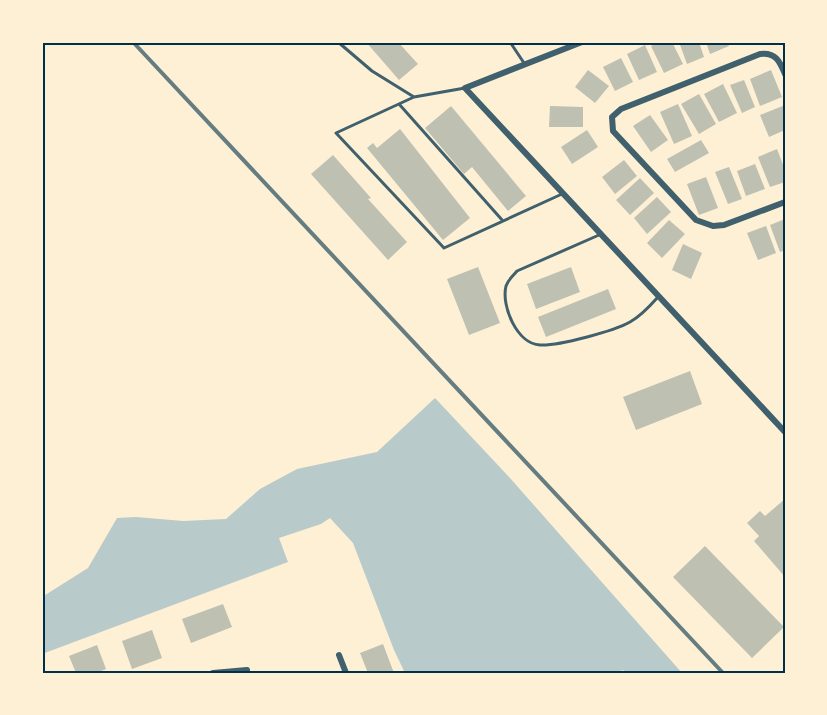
<svg xmlns="http://www.w3.org/2000/svg" width="827" height="715" font-family="'Libre Baskerville',serif">
	<style>
		.green { fill: #b9caca }
		.building { fill: #bec0b2 }
		.lines { fill: none; stroke-linecap: round; stroke-linejoin: round }
		.service { stroke: #3f606c; stroke-width: 3 }
		.minor { stroke: #3f606c; stroke-width: 6 }
		.rail { stroke: #657d81; stroke-width: 4 }
		.neatline { fill: none; stroke: #003049; stroke-width: 2 }
	</style>
	<rect width="100%" height="100%" fill="#fdf0d5"/>
	<path class="green" d="M435 398 510 478 682 673H627L623 670 616 673H405L394 650 353 543 330 518 321 524 279 538 288 562 42 654V597L88 568 117 518 136 517 183 521 226 519 260 489 297 469 377 452Z"/>
	<path class="building" d="M366 42H398L418 64 399 80Z
		M660 42H672L683 64 664 73 651 46Z
		M679 42H699L704 57 687 64Z
		M706 42H727L729 46 710 54Z
		M645 45 657 72 639 80 627 54Z
		M621 58 633 82 615 91 603 67Z
		M588 70 609 86 595 103 575 87Z
		M771 70 782 97 760 106 750 79Z
		M744 80 755 107 742 113 730 85Z
		M723 84 737 113 719 122 704 94Z
		M699 94 716 124 699 134 681 104Z
		M678 104 692 136 674 144 660 112Z
		M785 105V130L769 137 760 115Z
		M451 106 526 196 508 211 472 167 464 174 425 128Z
		M550 106 583 107V127H549Z
		M650 115 668 140 651 152 633 126Z
		M400 129 470 218 443 240 367 148 373 143 377 148Z
		M587 130 598 147 572 164 561 147Z
		M701 140 709 153 675 172 667 159Z
		M777 149 785 170V182L770 187 758 157Z
		M333 155 371 198 368 199 407 242 388 260 311 174Z
		M624 160 637 176 615 194 602 177Z
		M755 164 765 189 746 196 737 171Z
		M729 167 742 199 728 204 715 172Z
		M706 177 718 208 699 215 687 184Z
		M640 178 654 193 630 215 616 200Z
		M657 197 671 212 647 234 634 218Z
		M785 219V250L780 252 770 225Z
		M669 220 685 234 662 258 647 243Z
		M766 226 776 253 758 260 747 233Z
		M683 244 702 253 691 279 672 270Z
		M478 267 500 323 469 335 447 279Z
		M571 267 580 292 536 309 527 284Z
		M608 289 616 309 546 337 538 317Z
		M690 371 702 404 636 430 623 397Z
		M785 499V577L754 541 759 536 747 523 760 511 765 516Z
		M705 546 784 627 752 658 673 577Z
		M223 604 232 627 191 643 182 619Z
		M152 630 162 658 132 669 122 641Z
		M383 644 394 673H368L360 653Z
		M97 645 106 669 101 671 102 673H76L69 656Z"/>
	<g class="lines">
		<path class="service" d="M338 42 372 71 414 97 465 88
			M510 42 524 63
			M414 97 336 133 444 248 562 194
			M399 104 503 221
			M599 235 517 271C513 276 508 280 506 286 501 306 517 344 540 345 559 346 614 331 630 322 641 316 650 306 658 297"/>
		<path class="minor" d="M582 42 465 88 785 432
			M785 74C780 62 776 52 760 54L621 109 612 117 613 131 696 220 713 226 724 225 785 202
			M339 655 346 673
			M213 673 247 670"/>
		<path class="rail" d="M133 42 723 673"/>
	</g>
	<rect width="827" height="715" fill="none" stroke="#fdf0d5" stroke-width="87"/>
	<rect x="44" y="44" width="740" height="628" class="neatline"/>
</svg>
